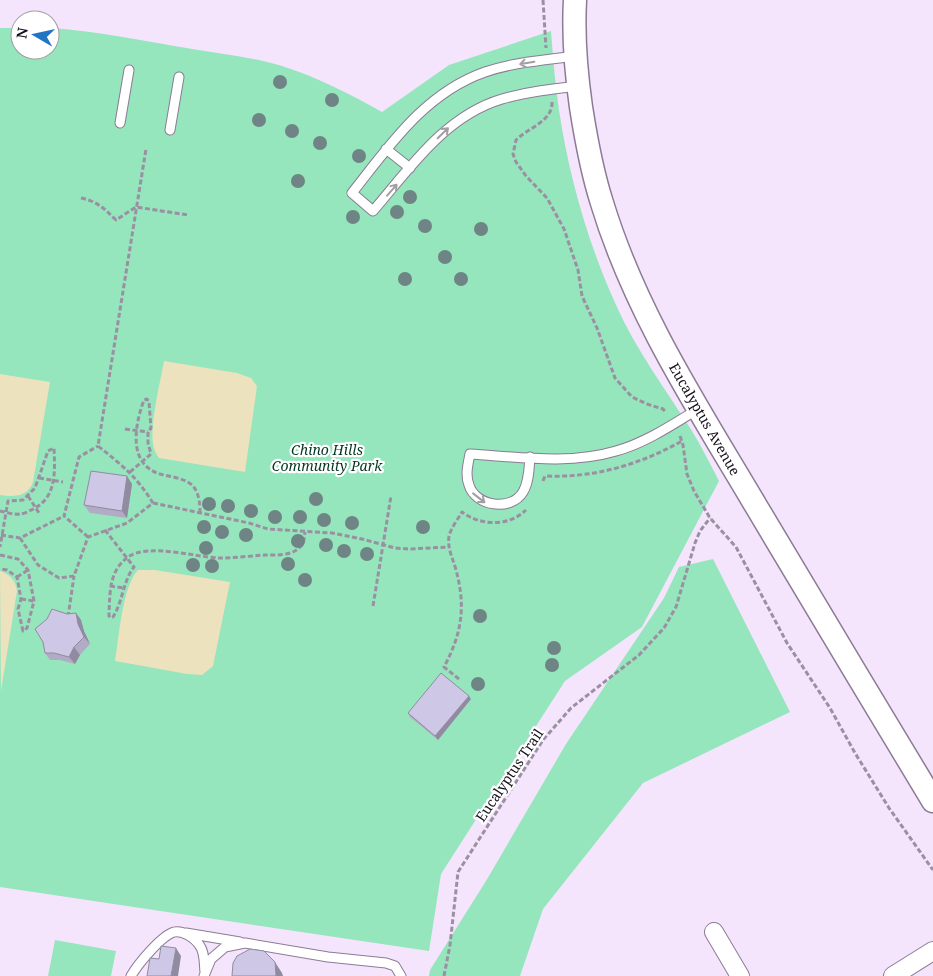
<svg xmlns="http://www.w3.org/2000/svg" width="933" height="976" font-family="'Noto Serif',serif">
	<style>
		.green { fill: #95e5bd }
		.sand { fill: #ece2bd }
		.lines { fill: none; stroke-linecap: round; stroke-linejoin: round }
		.service-casing { stroke: #8c7b95; stroke-width: 11 }
		.minor-casing { stroke: #8c7b95; stroke-width: 20 }
		.tertiary-casing { stroke: #8c7b95; stroke-width: 25 }
		.path { stroke: #9b90a2; stroke-width: 3; stroke-dasharray: 5 2.5; stroke-linecap: butt }
		.service { stroke: #fff; stroke-width: 9 }
		.minor { stroke: #fff; stroke-width: 18 }
		.tertiary { stroke: #fff; stroke-width: 22 }
		.tree { fill: #6f8484 }
		.wall { fill: #b2abc6 }
		.shaded-wall { fill: #918ba1 }
		.building { fill: #cfc7e6; stroke: #918ba1 }
		.oneway { stroke: #a29fa3 }
		.labels { text-anchor: middle; dominant-baseline: central; stroke-width: 4.5; stroke-linejoin: round; paint-order: stroke }
		.street-label { font-size: 14px; fill: #16101a; stroke: #fff }
		.park-label { font-size: 14px; font-style: italic; fill: #033421; stroke: #fff }
	</style>
	<rect width="100%" height="100%" fill="#f4e5fd"/>
	<path class="green" d="M0 28H20V50H50V28H53C100 32 146 41 192 49 222 54 253 57 282 66 317 77 350 94 382 112L449 65 551 31C553 57 555 84 559 110 569 177 588 243 616 305 636 350 666 390 692 431 702 447 710 464 719 481L642 627 565 681 441 874 429 951 0 887Z
		M713 559 790 712 643 783 543 909 520 976H429L430 970 486 881 566 744 664 598 679 567Z
		M55 940 116 951 111 976H48Z"/>
	<path class="sand" d="M164 361 237 373 251 378 257 386 245 472 159 458C156 454 154 450 153 444 150 424 160 383 164 361Z
		M0 374 50 382 33 482C28 497 14 497 0 495Z
		M138 570H155L230 582 213 666 202 675 187 674 115 661C119 638 122 587 138 570Z
		M0 571C10 574 16 581 17 591L1 691Z"/>
	<g class="lines">
		<defs>
			<path id="service" d="M575 56C546 60 514 62 485 72 425 93 390 145 352 193L373 211C410 168 445 116 502 99 526 92 552 89 578 86
				M120 123 129 70
				M170 130 179 77
				M386 149 410 168
				M530 457C529 469 529 482 523 492 511 512 475 506 469 485 465 475 468 464 470 454 518 457 569 465 616 451 645 443 672 425 698 409
				M186 933 240 942
				M131 976C138 964 161 936 174 932 183 930 195 938 200 946 205 953 204 964 205 972
				M204 976 211 959 225 947 245 943 328 957 386 963 395 966 401 976"/>
			<path id="minor" d="M714 932 740 976
				M893 976 933 951"/>
			<path id="tertiary" d="M575 0C573 36 576 72 581 107 586 139 592 172 602 203 635 312 698 408 756 506 814 604 874 703 933 801"/>
		</defs>
		<use href="#service" class="service-casing"/>
		<use href="#minor" class="minor-casing"/>
		<use href="#tertiary" class="tertiary-casing"/>
		<path class="path" d="M543 0 546 48
			M552 102C553 121 528 128 516 140L513 154 516 162 526 176 547 198 564 229 578 270 582 296 597 328 615 378 632 397 647 404 663 409 666 413
			M81 198C99 202 103 208 116 220L136 207 188 215
			M125 429 148 432
			M680 436 683 445 687 474 694 491 710 518 736 547 787 643 830 708 855 753 889 808 933 870
			M130 472 151 454 148 443V432L151 428 149 402 147 399 144 400C135 424 127 464 160 474 171 477 185 478 193 486 199 493 200 504 200 512
			M39 478 63 482
			M543 481 545 476C594 478 639 465 682 441
			M28 496 39 513
			M153 503 249 523 268 529 332 533 362 539 395 548 409 549 448 547
			M0 511C6 512 14 515 20 514 23 514 28 512 31 510 57 499 55 472 54 448L48 451 35 488 23 500 8 501 0 547
			M105 530 134 567C123 581 123 601 113 617L111 618 109 616V613C110 592 109 571 128 557 148 543 195 557 219 558 234 558 250 556 265 555 277 555 293 556 301 546 305 542 304 537 305 532
			M1 535 20 538 64 516
			M88 537 64 516 79 457 98 446
			M20 538 38 565 59 578 74 576 88 537 127 523 153 503C136 476 123 466 98 446L146 149
			M0 555 18 559 28 570 34 601 27 628 23 631 18 609 21 599 17 577 7 570 0 569
			M17 577 28 570
			M110 586 125 588
			M21 599 34 601
			M373 606 391 496
			M68 617 74 576
			M459 679 444 667C462 633 466 607 456 570 453 558 447 549 449 536 451 528 458 519 462 512 481 526 508 527 526 510
			M444 976 450 945 458 872 543 740 571 708 639 655 664 628 676 607 695 543 700 531 710 518"/>
		<use href="#service" class="service"/>
		<use href="#minor" class="minor"/>
		<use href="#tertiary" class="tertiary"/>
	</g>
	<g class="tree">
		<circle cx="280" cy="82" r="7"/>
		<circle cx="332" cy="100" r="7"/>
		<circle cx="259" cy="120" r="7"/>
		<circle cx="292" cy="131" r="7"/>
		<circle cx="320" cy="143" r="7"/>
		<circle cx="359" cy="156" r="7"/>
		<circle cx="298" cy="181" r="7"/>
		<circle cx="410" cy="197" r="7"/>
		<circle cx="397" cy="212" r="7"/>
		<circle cx="353" cy="217" r="7"/>
		<circle cx="425" cy="226" r="7"/>
		<circle cx="481" cy="229" r="7"/>
		<circle cx="445" cy="257" r="7"/>
		<circle cx="405" cy="279" r="7"/>
		<circle cx="461" cy="279" r="7"/>
		<circle cx="316" cy="499" r="7"/>
		<circle cx="209" cy="504" r="7"/>
		<circle cx="228" cy="506" r="7"/>
		<circle cx="251" cy="511" r="7"/>
		<circle cx="275" cy="517" r="7"/>
		<circle cx="300" cy="517" r="7"/>
		<circle cx="324" cy="520" r="7"/>
		<circle cx="352" cy="523" r="7"/>
		<circle cx="204" cy="527" r="7"/>
		<circle cx="423" cy="527" r="7"/>
		<circle cx="222" cy="532" r="7"/>
		<circle cx="246" cy="535" r="7"/>
		<circle cx="298" cy="541" r="7"/>
		<circle cx="326" cy="545" r="7"/>
		<circle cx="206" cy="548" r="7"/>
		<circle cx="344" cy="551" r="7"/>
		<circle cx="367" cy="554" r="7"/>
		<circle cx="288" cy="564" r="7"/>
		<circle cx="193" cy="565" r="7"/>
		<circle cx="212" cy="566" r="7"/>
		<circle cx="305" cy="580" r="7"/>
		<circle cx="480" cy="616" r="7"/>
		<circle cx="554" cy="648" r="7"/>
		<circle cx="552" cy="665" r="7"/>
		<circle cx="478" cy="684" r="7"/>
	</g>
	<path class="wall" d="M132 484 127 518 90 513 84 505Z
		M76 613 81 620 84 631 90 644 80 655 75 664 60 660H50L45 653 43 642 67 614Z
		M471 699 438 740 410 717 408 713Z"/>
	<path class="shaded-wall" d="M127 476 132 484 127 518 122 511Z
		M76 613 81 620 84 631 90 644 84 637 78 624Z
		M74 647 80 655 75 664 69 657Z
		M469 696 471 699 438 740 435 736Z
		M176 948 181 956 178 976H171Z
		M275 962 282 973 283 976H276Z"/>
	<path class="building" d="M91 471 127 476 122 511 84 505Z
		M52 609 67 614 76 613 78 624 84 637 74 647 69 657 54 653H45L43 642 35 629 47 619Z
		M441 673 469 696 435 736 408 713Z
		M161 946 176 948 171 976H147L150 958 159 959Z
		M250 949 264 951 275 962 276 976H232L233 963 237 956Z"/>
	<defs><path id="oneway-shaft" d="M-6 0H5M1.5-3L5.5 0L1.5 3" fill="none" stroke-width="1.6" stroke-linecap="round" stroke-linejoin="round" transform="scale(1.25)"/></defs>
	<g class="oneway">
		<use href="#oneway-shaft" transform="translate(527 63) rotate(170)"/>
		<use href="#oneway-shaft" transform="translate(443 133) rotate(-44)"/>
		<use href="#oneway-shaft" transform="translate(392 190) rotate(-49)"/>
		<use href="#oneway-shaft" transform="translate(479 498) rotate(38)"/>
	</g>
	<g class="labels">
		<g class="street-label">
			<text transform="translate(705 419) rotate(60)">Eucalyptus Avenue</text>
			<text transform="translate(509 775) rotate(-56)">Eucalyptus Trail</text>
		</g>
		<g class="park-label">
			<text x="327" y="449">Chino Hills<tspan x="327" dy="16">Community Park</tspan></text>
		</g>
	</g>
	<g transform="translate(35 35) rotate(279)"><circle r="24" fill="#ffffff" stroke="#a29fa3"/>
	<path d="M0-4L9 19L0 12L-9 19Z" fill="#2375c4"/>
	<text y="-8" font-size="14" font-weight="bold" text-anchor="middle" fill="#16101a">N</text>
	</g>
</svg>
